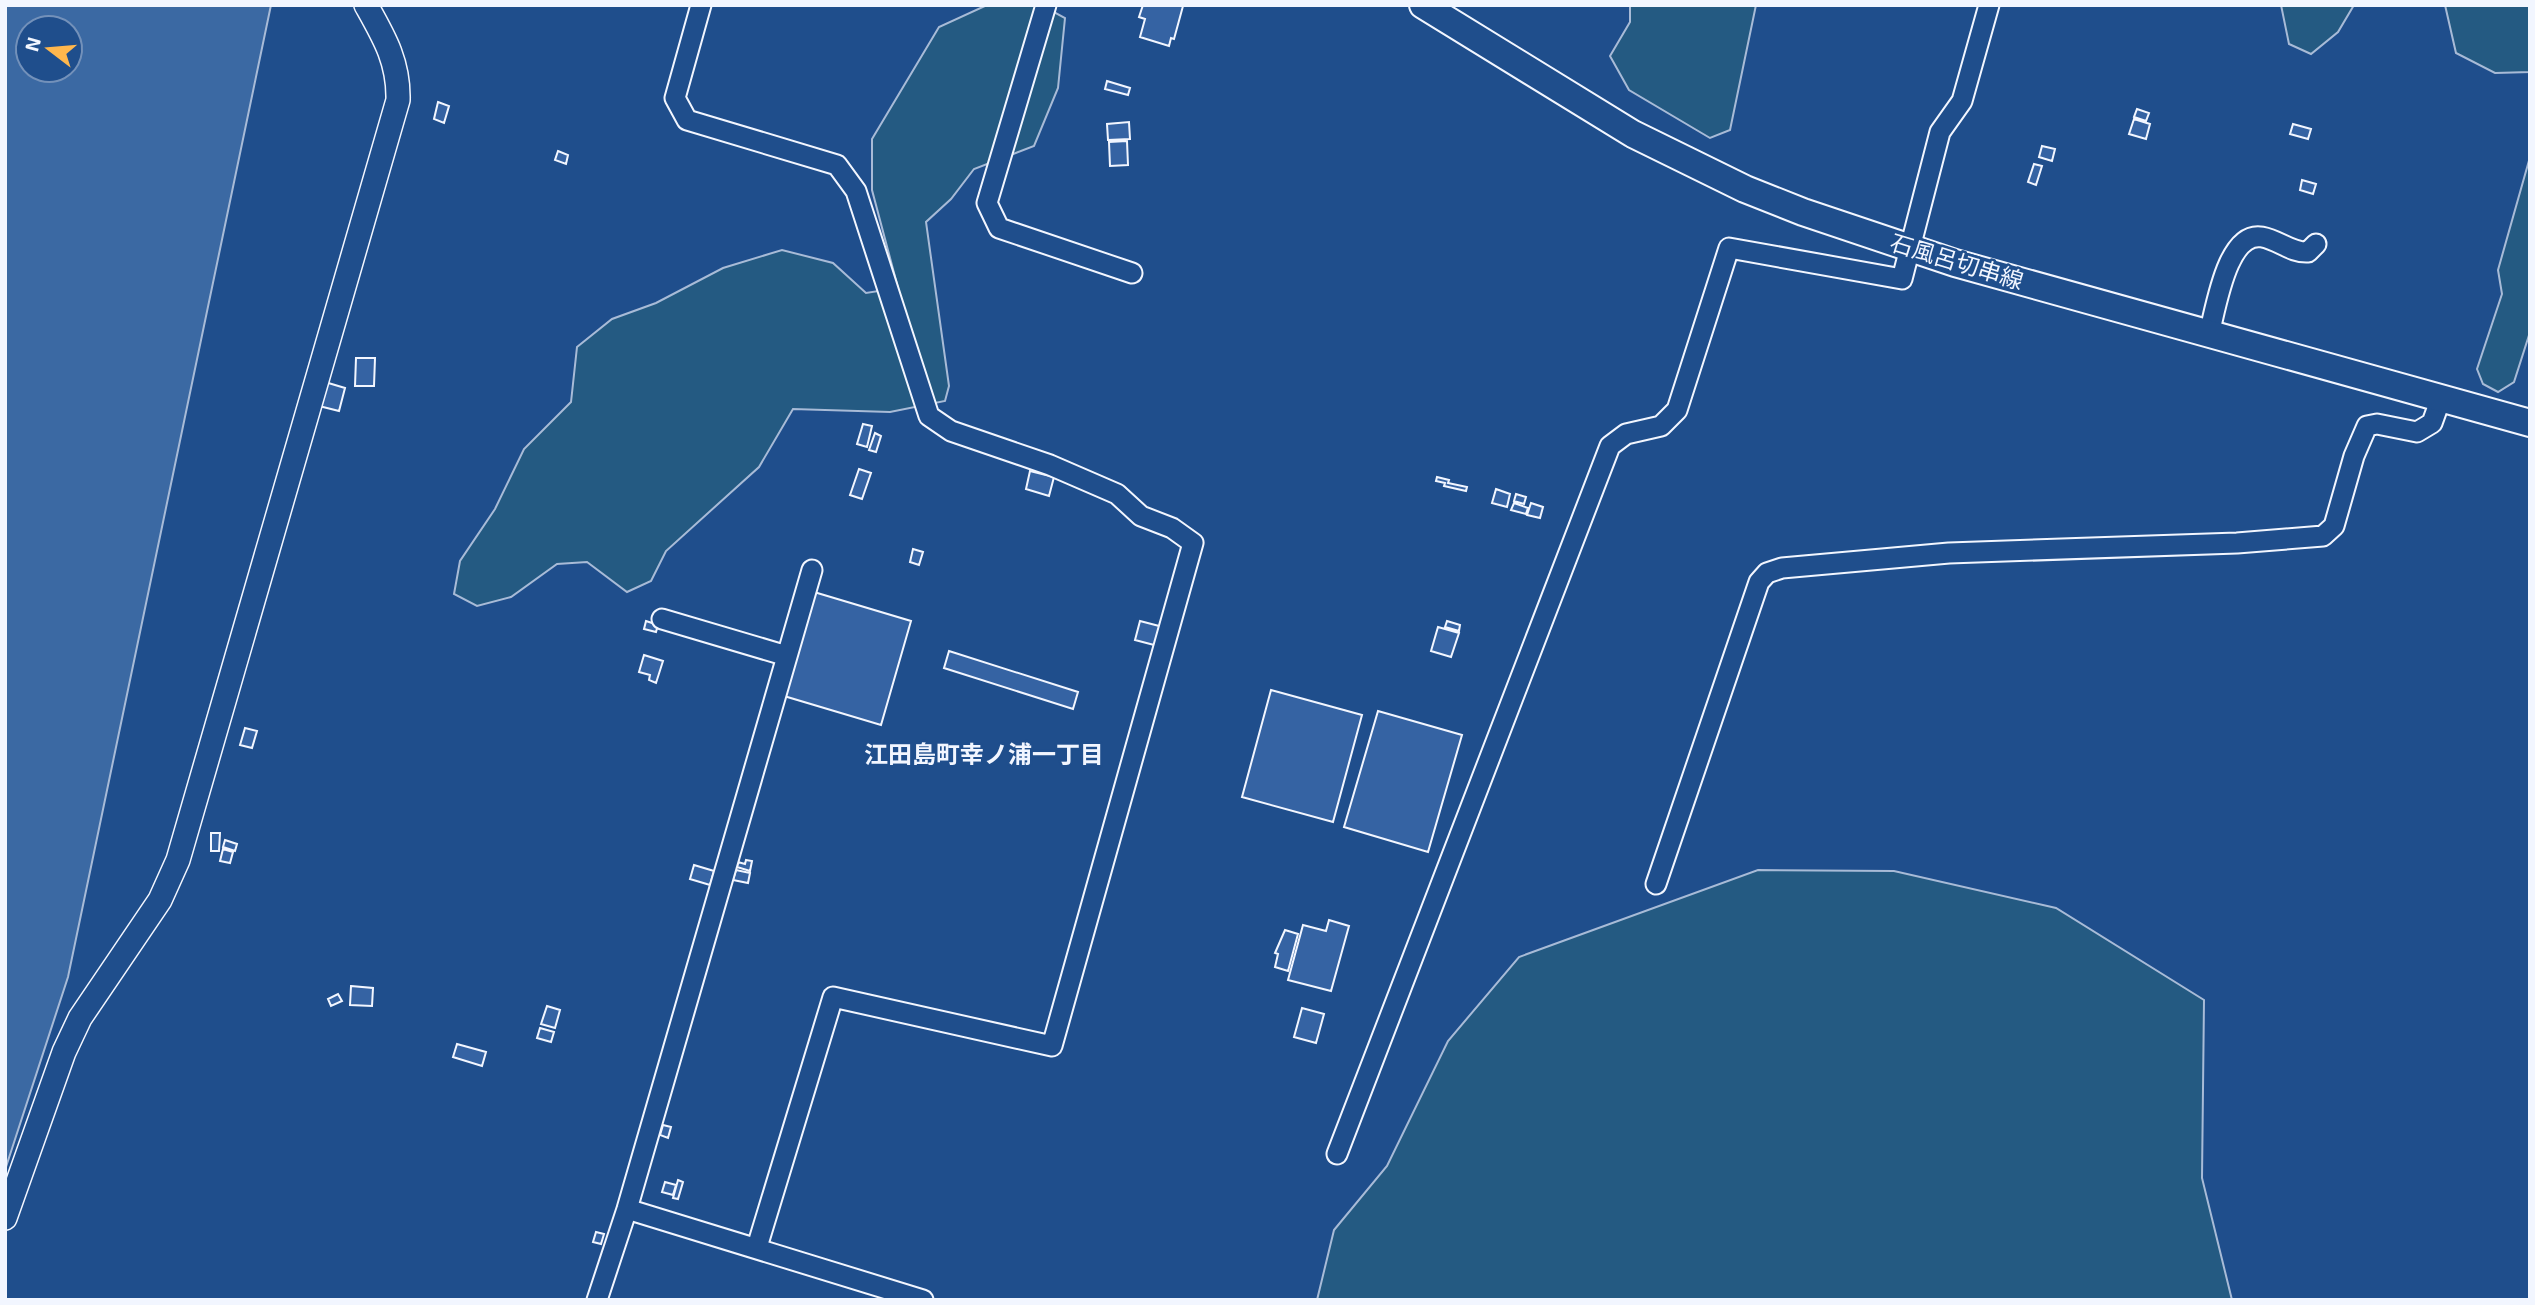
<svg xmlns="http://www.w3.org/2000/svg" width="2535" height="1305" font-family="'Exo 2','Noto Sans JP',sans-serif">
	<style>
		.green { fill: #245a82; stroke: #a8bbd7; stroke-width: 2 }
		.water { fill: #3b69a3; stroke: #a8bbd7; stroke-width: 2; fill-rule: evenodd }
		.building { fill: #3563a3; stroke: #f2f6ff; stroke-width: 2 }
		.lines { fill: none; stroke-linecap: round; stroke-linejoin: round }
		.minor-casing { stroke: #f2f6ff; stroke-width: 23 }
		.tertiary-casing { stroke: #f2f6ff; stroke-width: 26 }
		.secondary-casing { stroke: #f2f6ff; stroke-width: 30 }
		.minor { stroke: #1f4e8c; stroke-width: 19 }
		.tertiary { stroke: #1f4e8c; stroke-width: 23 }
		.secondary { stroke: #1f4e8c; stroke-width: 26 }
		.labels { text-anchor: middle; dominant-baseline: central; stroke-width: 5; stroke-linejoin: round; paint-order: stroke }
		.street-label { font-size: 23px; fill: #f2f6ff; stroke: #1f4e8c }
		.neighbourhood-label { font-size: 24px; font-weight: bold; fill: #f2f6ff; stroke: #1f4e8c }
	</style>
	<rect width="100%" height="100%" fill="#1f4e8c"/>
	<path class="green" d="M987 5H1041L1065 18 1058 88 1034 146 974 169 951 199 926 222 949 386 945 401 890 412 793 409 759 467 666 551 651 581 627 592 587 562 557 564 511 597 477 606 454 594 460 561 495 509 524 449 571 402 577 347 612 319 656 303 723 268 782 250 833 263 866 293 898 288 872 190V139L939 27Z
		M1630 5H1756L1730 130 1710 138 1629 90 1610 56 1630 22Z
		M2281 5H2354L2338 32 2311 54 2289 44Z
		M2445 5H2530V72L2495 73 2456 53Z
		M2530 157V332L2514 382 2498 392 2483 384 2477 369 2502 294 2498 270Z
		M1758 870 1894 871 2056 908 2204 1000 2202 1178 2232 1300H1317L1334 1230 1387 1166 1448 1041 1519 957Z"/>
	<path class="water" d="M5 5H271L68 977 5 1170ZM28 28H70V70H28Z"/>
	<path class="building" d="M1143 5 1183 6 1174 39 1171 38 1169 46 1140 37 1145 19 1139 17Z
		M1107 81 1130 88 1128 95 1105 89Z
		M438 102 449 106 444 123 434 119Z
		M2137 109 2149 113 2146 121 2134 117Z
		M2134 119 2150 124 2146 139 2129 134Z
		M1129 122 1130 139 1108 140 1107 124Z
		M2293 124 2311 129 2308 139 2290 134Z
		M1127 141 1128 165 1110 166 1109 142Z
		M2042 146 2055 149 2052 161 2039 157Z
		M558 151 568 155 566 164 555 160Z
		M2034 164 2042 166 2036 185 2028 182Z
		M2302 180 2316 184 2313 194 2300 190Z
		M356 358H375L374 386H355Z
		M325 382 345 388 339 411 319 406Z
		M863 424 872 426 867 447 857 444Z
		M875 433 881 436 876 452 869 450Z
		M859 469 871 473 862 499 850 495Z
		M1030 471 1054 477 1049 496 1026 489Z
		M1437 477 1449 480 1448 483 1467 487 1466 491 1444 486 1445 483 1436 481Z
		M1496 489 1510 494 1507 507 1492 503Z
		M1516 494 1526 497 1524 504 1514 501Z
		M1514 503 1528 508 1526 514 1511 510Z
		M1531 503 1543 507 1540 518 1527 515Z
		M913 549 923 552 919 565 910 562Z
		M814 592 911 621 881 725 784 696Z
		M646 621 658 625 656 632 644 629Z
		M1140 621 1163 627 1158 646 1135 640Z
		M1447 621 1460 625 1459 631 1445 627Z
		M1438 627 1459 633 1451 657 1431 651Z
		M949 651 1078 692 1073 709 944 668Z
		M644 655 663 661 656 683 649 680 650 675 639 672Z
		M1271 690 1362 715 1333 822 1242 797Z
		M1378 711 1462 735 1428 852 1344 827Z
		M245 728 257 731 252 748 240 745Z
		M211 833H220L219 851H211Z
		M225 840 237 844 235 851 223 847Z
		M223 849 233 852 230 863 220 861Z
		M746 860 752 861 750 871 737 867 738 862 745 864Z
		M694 865 714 871 710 885 690 879Z
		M736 870 750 873 748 883 733 880Z
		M1329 920 1349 926 1331 991 1288 980 1303 925 1326 931Z
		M1285 930 1298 934 1288 971 1275 967 1278 954 1275 953Z
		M351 986 373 988 372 1006 350 1005Z
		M338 994 342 1001 331 1006 328 999Z
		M547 1006 560 1010 555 1028 541 1024Z
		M1302 1008 1324 1014 1316 1043 1294 1037Z
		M540 1028 554 1032 551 1042 537 1038Z
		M457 1044 486 1052 482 1066 453 1057Z
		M663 1125 671 1127 668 1138 660 1135Z
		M678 1180 683 1182 678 1199 673 1198Z
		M665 1182 676 1185 673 1195 662 1192Z
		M596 1232 604 1234 601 1244 593 1242Z"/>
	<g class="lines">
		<defs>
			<path id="minor" d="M701 5 675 98 687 120 837 165 856 191 929 416 951 431 1050 465 1117 494 1141 516 1172 528 1193 543 1052 1046 833 997 757 1247
				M1046 5 987 203 999 228 1132 273
				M2209 334C2216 308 2227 231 2262 237 2279 240 2291 253 2308 252L2316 244
				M662 619 787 656
				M1656 884 1759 582 1767 573 1782 568 1949 553 2237 543 2323 536 2334 526 2354 456 2367 426 2377 424 2417 432 2432 423 2441 398
				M1337 1154 1610 446 1626 434 1661 426 1677 410 1729 248 1902 279 1940 132 1962 101 1989 5
				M627 1209 923 1300
				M597 1300 627 1209 812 570"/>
			<path id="tertiary" d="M5 1218 64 1052 80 1018 160 900 178 860 398 100C399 62 384 37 366 5"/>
			<path id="secondary" d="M1423 5 1633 134 1745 189 1803 212 1955 263 2530 423"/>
		</defs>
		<use href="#minor" class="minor-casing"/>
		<use href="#tertiary" class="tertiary-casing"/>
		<use href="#secondary" class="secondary-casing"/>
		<use href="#minor" class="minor"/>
		<use href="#tertiary" class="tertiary"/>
		<use href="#secondary" class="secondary"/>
	</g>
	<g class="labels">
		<g class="street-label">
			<text transform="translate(1957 261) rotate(17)">石風呂切串線</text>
		</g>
		<g class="neighbourhood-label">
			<text x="984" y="753">江田島町幸ノ浦一丁目</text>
		</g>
	</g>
	<rect width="2535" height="1305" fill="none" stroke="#f2f6ff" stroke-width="14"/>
	<g transform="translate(49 49) rotate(286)"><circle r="33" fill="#1f4e8c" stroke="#7391ba" stroke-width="2"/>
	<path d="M0-5L12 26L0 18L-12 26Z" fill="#ffb74d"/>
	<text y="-10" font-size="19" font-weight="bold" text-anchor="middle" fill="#f2f6ff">N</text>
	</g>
</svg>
